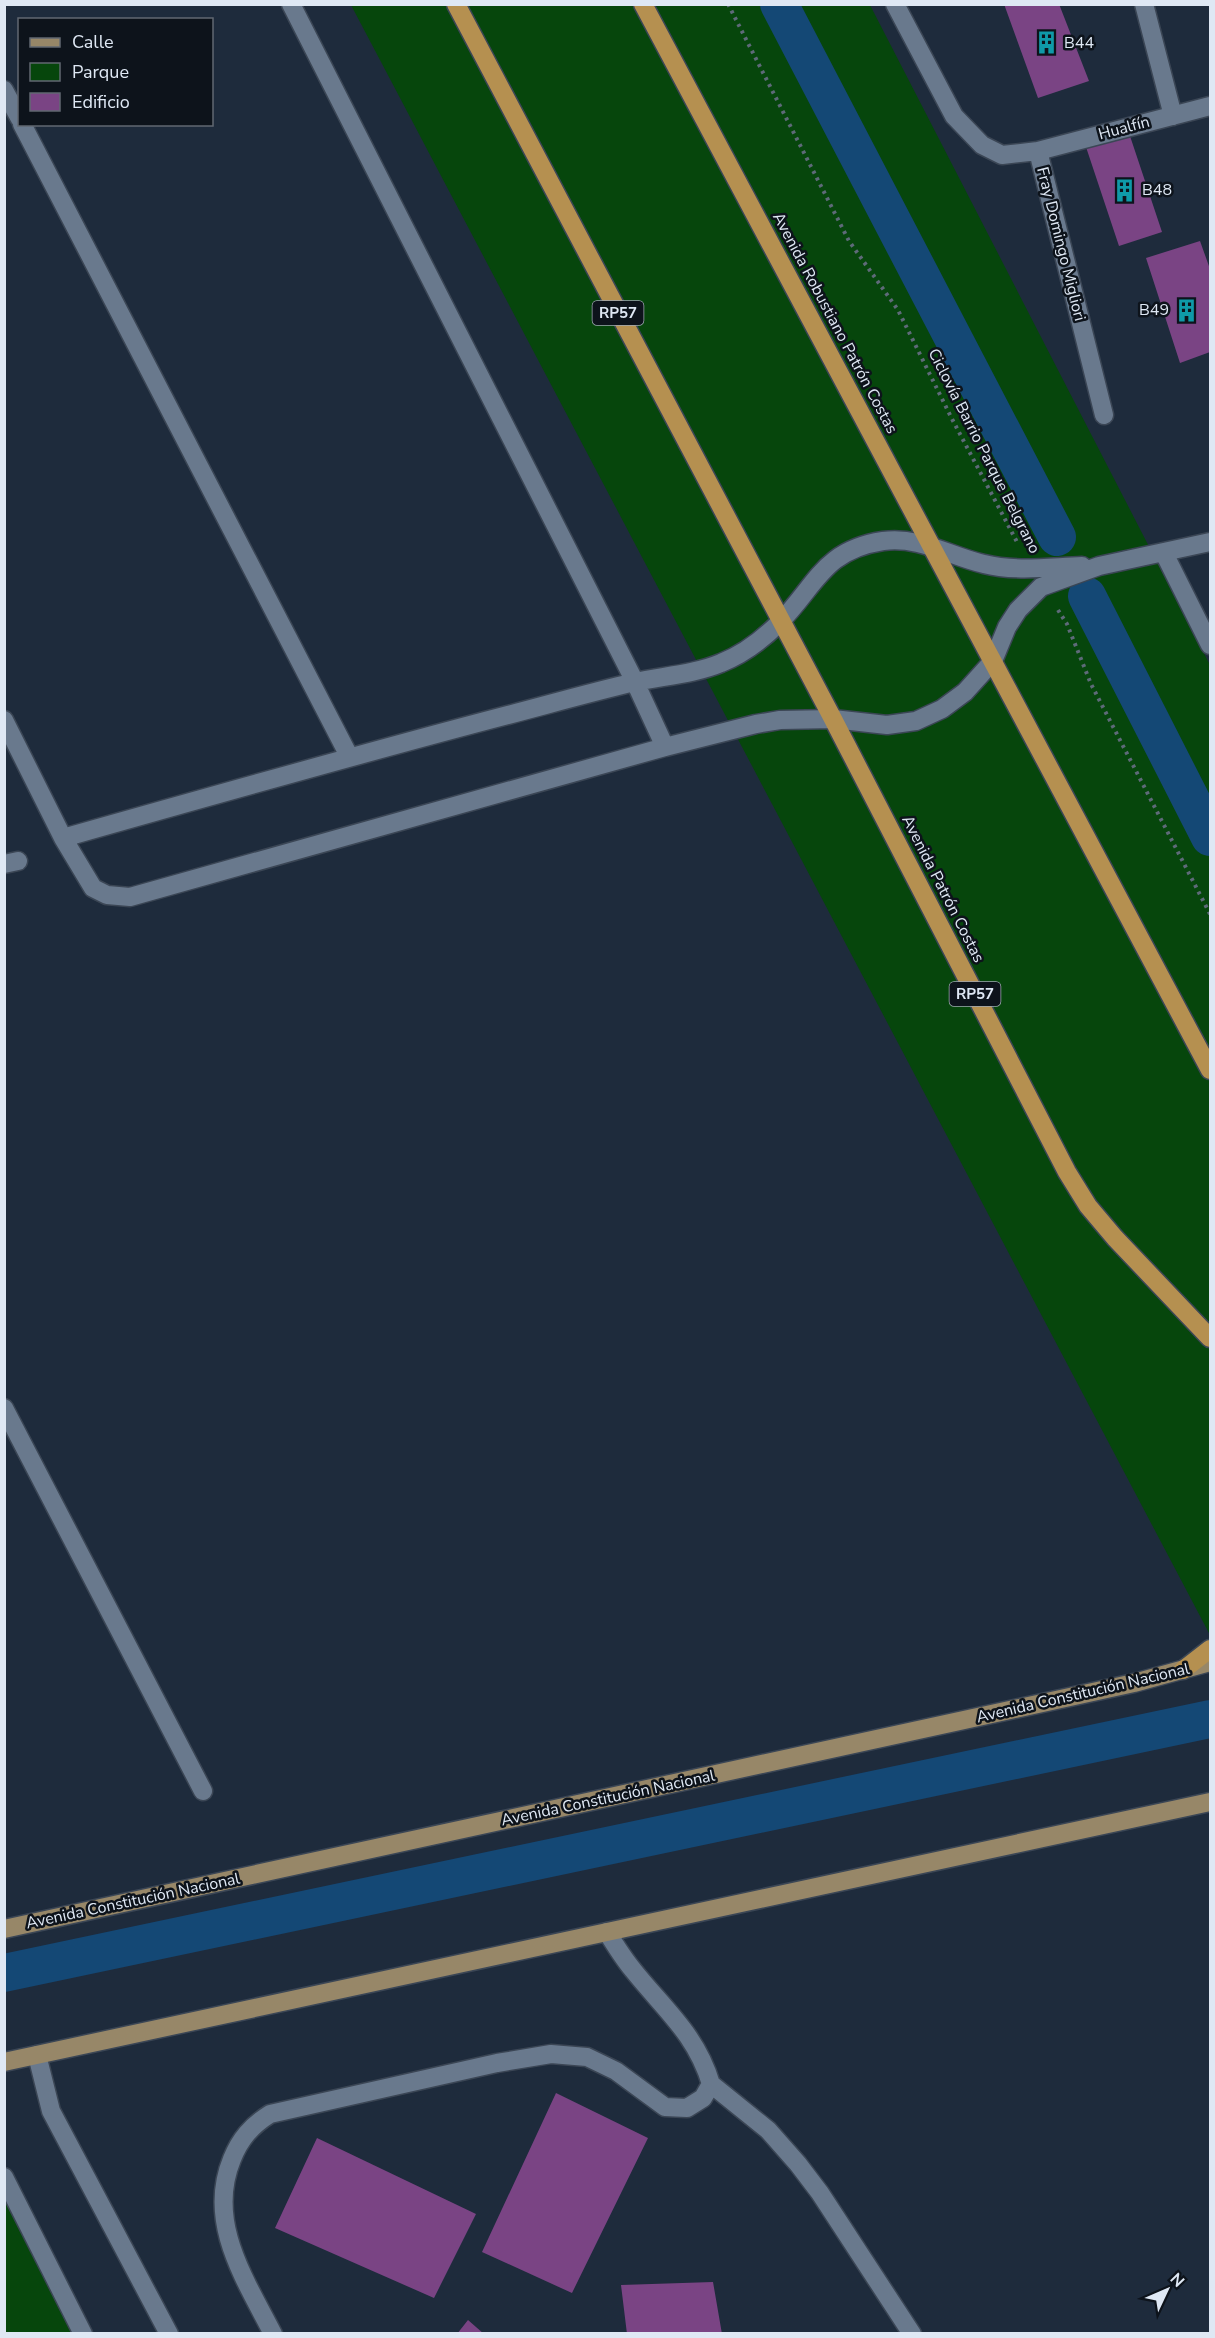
<svg xmlns="http://www.w3.org/2000/svg" width="1215" height="2338" font-family="'Nunito Sans',sans-serif">
	<style>
		.green { fill: #06460c }
		.lines { fill: none; stroke-linecap: round; stroke-linejoin: round }
		.canal { stroke: #144875; stroke-width: 38 }
		.building { fill: #7a4484 }
		.minor-casing { stroke: #3b4655; stroke-width: 21 }
		.major-casing { stroke: #3b4655; stroke-width: 21 }
		.highway-casing { stroke: #3b4655; stroke-width: 21 }
		.path { stroke: #5e6a79; stroke-width: 4; stroke-dasharray: 3 4.5; stroke-linecap: butt }
		.minor { stroke: #69798d; stroke-width: 18 }
		.major { stroke: #978768; stroke-width: 18 }
		.highway { stroke: #b59050; stroke-width: 18 }
		.labels { text-anchor: middle; dominant-baseline: central; stroke-width: 5; stroke-linejoin: round; paint-order: stroke }
		.shield { fill: #0d131b; stroke: #a0a8b3; stroke-width: 1.5 }
		.shield-label { font-size: 15px; font-weight: bold; fill: #dfe8f4 }
		.poi-label { font-size: 16px; fill: #dfe8f4; stroke: #0d131b; text-anchor: start }
		.street-label { font-size: 16px; fill: #dfe8f4; stroke: #0d131b }
	</style>
	<rect width="100%" height="100%" fill="#1e2b3c"/>
	<path class="green" d="M351 5H870L1210 665V1635Z
		M5 2195 77 2333H5Z"/>
	<g class="lines">
		<path class="canal" d="M779 4 1057 537
			M1087 596 1210 837
			M4 1973 1210 1719"/>
	</g>
	<path class="building" d="M1004 4H1059L1089 81 1038 98Z
		M1129 133 1162 232 1119 246 1086 147Z
		M1200 241 1210 269V352L1180 363 1146 258Z
		M556 2093 648 2138 572 2293 482 2252Z
		M317 2138 476 2214 434 2298 275 2228Z
		M713 2282 722 2334H627L621 2285Z
		M468 2320 484 2334H457Z"/>
	<g class="lines">
		<defs>
			<path id="minor" d="M291 4 635 682 665 747
				M895 4 954 116 982 145 1002 155 1038 151 1210 106
				M1144 4 1173 116
				M4 90 20 119
				M22 124 349 756
				M1038 151 1104 415
				M1164 553 1210 645
				M4 720 63 838 93 888 107 895 130 897 665 747 756 724 780 720 833 719 887 725 916 721 942 709 965 692 993 661 1007 627 1018 610 1041 587 1099 566 1210 542
				M63 838C211 796 359 754 508 715 550 704 592 692 635 682 663 676 695 674 721 663 744 654 762 640 779 623 816 586 823 550 883 541 920 536 949 556 984 564 1015 572 1050 567 1082 566
				M4 864 18 861
				M4 1408 203 1791
				M37 2055 51 2111 169 2334
				M711 2084 768 2130 798 2164 820 2193 912 2334
				M4 2177 83 2334
				M273 2334C245 2279 206 2222 232 2159 240 2139 251 2126 270 2114L497 2063 551 2054 587 2057 616 2071 665 2107 687 2108 703 2098 711 2084C696 2034 664 2009 633 1970 623 1958 615 1945 607 1932"/>
			<path id="major" d="M4 1929 1134 1683 1210 1662
				M4 2062 1210 1802"/>
			<path id="highway" d="M456 4 833 719 1067 1172 1088 1206 1115 1238 1210 1338
				M643 4 1210 1070
				M1183 1670 1210 1649"/>
		</defs>
		<use href="#minor" class="minor-casing"/>
		<use href="#major" class="major-casing"/>
		<use href="#highway" class="highway-casing"/>
		<path class="path" d="M728 4 849 241 898 310 951 417 1017 542
			M1058 610 1067 624 1091 684 1210 914"/>
		<use href="#minor" class="minor"/>
		<use href="#major" class="major"/>
		<use href="#highway" class="highway"/>
	</g>
	<defs>
		<symbol id="building-bare" viewBox="-9 -9 18 18"><path d="M-4-6H4V6H1V3H-1V6H-4ZM-2.5-4.3h1.7v1.8h-1.7ZM.8-4.3h1.7v1.8H.8ZM-2.5-1h1.7V.8h-1.7ZM.8-1h1.7V.8H.8Z" fill="#0f9aa8" stroke="#0d131b" stroke-width="2.5" paint-order="stroke"/></symbol>
	</defs>
	<g fill-rule="evenodd">
		<use href="#building-bare" x="1030" y="26" width="33" height="33"/>
		<use href="#building-bare" x="1108" y="174" width="33" height="33"/>
		<use href="#building-bare" x="1170" y="294" width="33" height="33"/>
	</g>
	<g class="labels">
		<g class="shield">
			<rect x="592.5" y="301" width="51" height="24" rx="4.5"/>
			<rect x="949.5" y="982" width="51" height="24" rx="4.5"/>
		</g>
		<g class="shield-label">
			<text x="618" y="313">RP57</text>
			<text x="975" y="994">RP57</text>
		</g>
		<g class="poi-label">
			<text x="1064" y="43">B44</text>
			<text x="1142" y="190">B48</text>
			<text x="1169" y="310" text-anchor="end">B49</text>
		</g>
		<g class="street-label">
			<text transform="translate(1124 128) rotate(-15)">Hualfín</text>
			<text transform="translate(1061 244) rotate(76)">Fray Domingo Migliori</text>
			<text transform="translate(835 323) rotate(62)">Avenida Robustiano Patrón Costas</text>
			<text transform="translate(984 451) rotate(63)">Ciclovía Barrio Parque Belgrano</text>
			<text transform="translate(943 889) rotate(63)">Avenida Patrón Costas</text>
			<text transform="translate(1083 1693) rotate(-13)">Avenida Constitución Nacional</text>
			<text transform="translate(608 1798) rotate(-12)">Avenida Constitución Nacional</text>
			<text transform="translate(133 1901) rotate(-12)">Avenida Constitución Nacional</text>
		</g>
	</g>
	<rect width="1215" height="2338" fill="none" stroke="#dfe8f4" stroke-width="12"/>
	<rect x="18" y="18" width="195" height="108" fill="#0d131b" stroke="#616872" stroke-width="1.5"/>
	<rect x="30" y="38" width="30" height="9" fill="#978768" stroke="#616872" stroke-width="1.5"/>
	<text x="72" y="48" font-size="18" fill="#dfe8f4">Calle</text>
	<rect x="30" y="63" width="30" height="18" fill="#06460c" stroke="#616872" stroke-width="1.5"/>
	<text x="72" y="78" font-size="18" fill="#dfe8f4">Parque</text>
	<rect x="30" y="93" width="30" height="18" fill="#7a4484" stroke="#616872" stroke-width="1.5"/>
	<text x="72" y="108" font-size="18" fill="#dfe8f4">Edificio</text>
	<g transform="translate(1167 2290) rotate(46)" stroke="#0d131b" stroke-width="4.5" paint-order="stroke">
	<path d="M0-4.5L10 22L0 15L-10 22Z" fill="#dfe8f4"/>
	<text y="-9" font-size="16" font-weight="bold" text-anchor="middle" fill="#dfe8f4">N</text>
	</g>
</svg>
